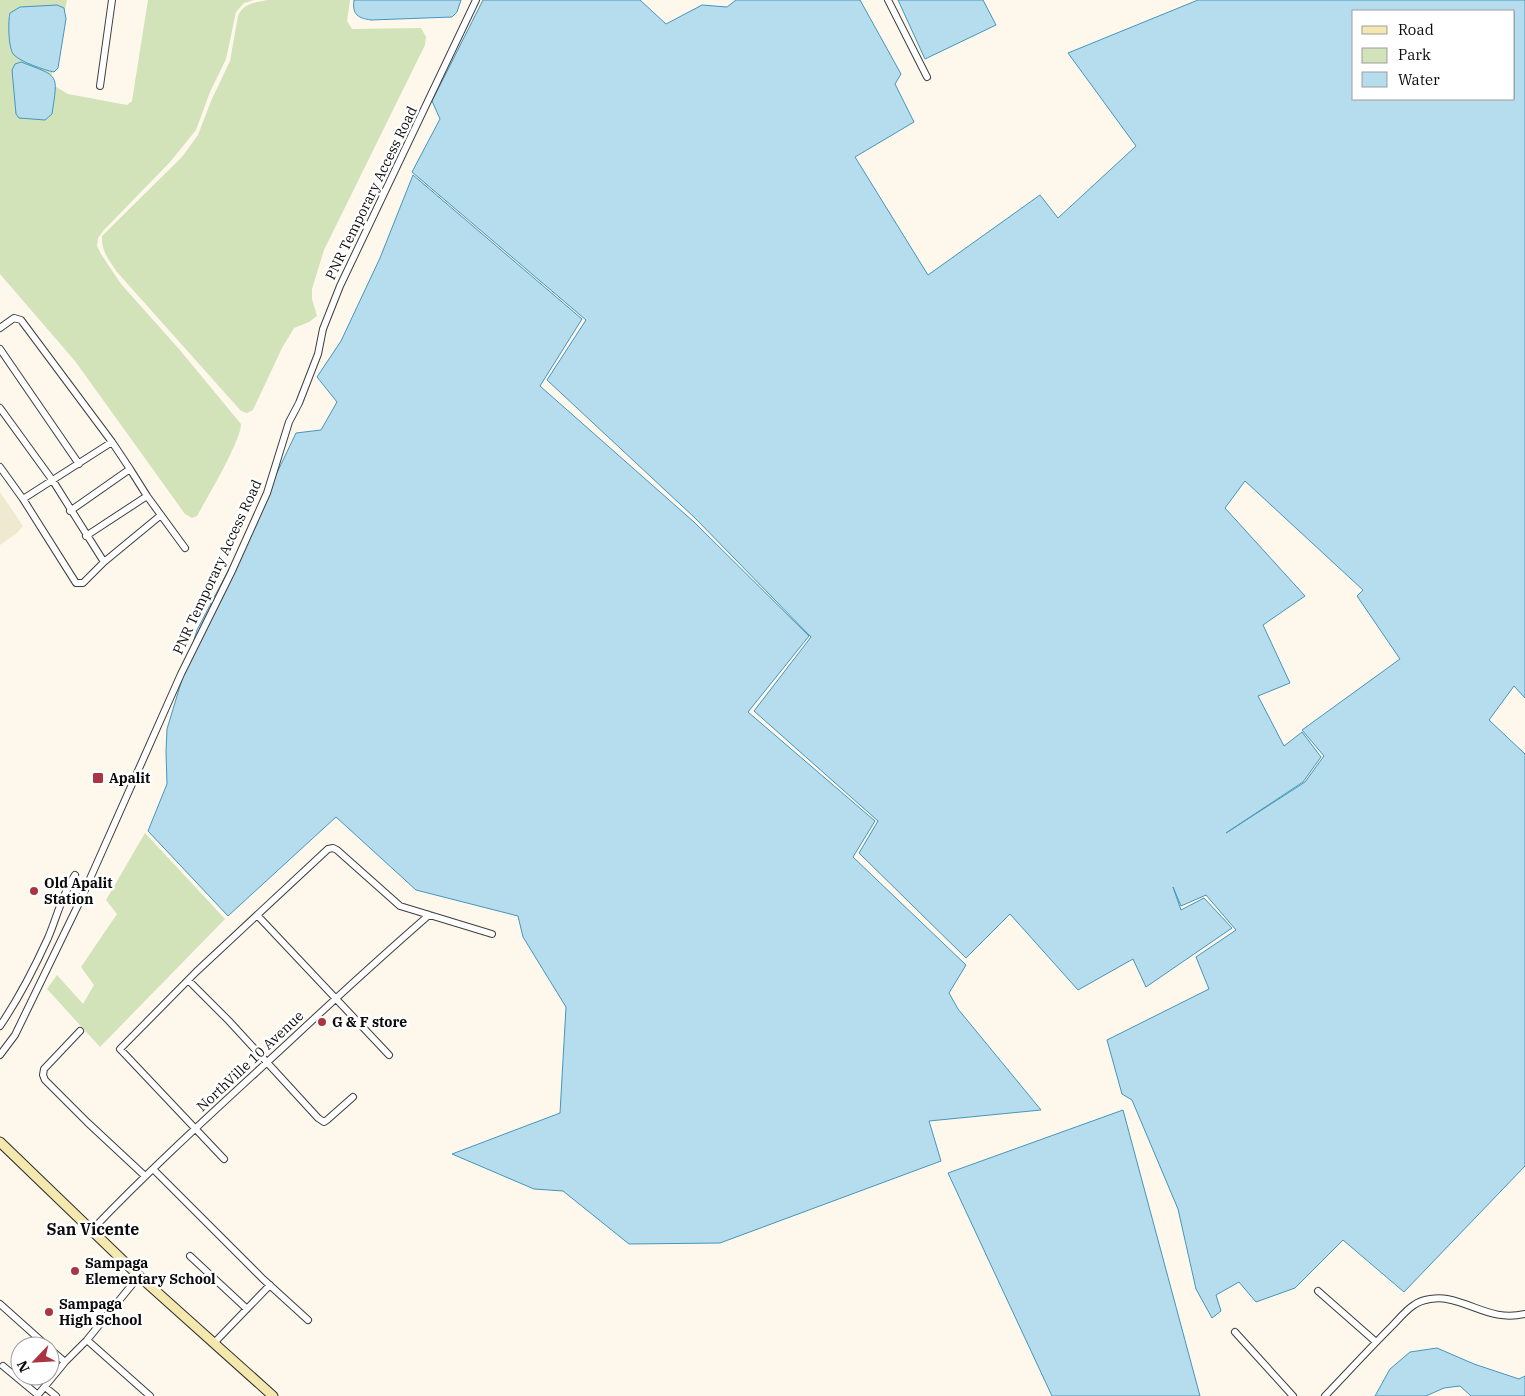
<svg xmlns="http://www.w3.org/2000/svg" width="1525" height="1396" font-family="'IBM Plex Serif',serif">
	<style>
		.farmland { fill: #efeacf }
		.green { fill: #d2e2b9 }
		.water { fill: #b6ddee; stroke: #4695bc; fill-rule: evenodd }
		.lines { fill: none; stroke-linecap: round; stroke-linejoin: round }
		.minor-casing { stroke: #3e3e3e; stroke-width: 8 }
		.secondary-casing { stroke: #2d2d2d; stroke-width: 11 }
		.minor { stroke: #fff; stroke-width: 6 }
		.secondary { stroke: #f5e8ae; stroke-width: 9 }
		.poi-dot { fill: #aa3442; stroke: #fff; stroke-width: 2 }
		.labels { text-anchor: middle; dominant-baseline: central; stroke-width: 5; stroke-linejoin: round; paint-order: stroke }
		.street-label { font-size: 14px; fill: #0b0b0b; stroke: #fff }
		.poi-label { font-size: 14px; font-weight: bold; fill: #0b0b0b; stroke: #fff; text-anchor: start }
		.quarter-label { font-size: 16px; font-weight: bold; fill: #0b0b0b; stroke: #fff }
	</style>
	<rect width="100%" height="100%" fill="#fdf8eb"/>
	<path class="farmland" d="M0 492 23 526 16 534 0 545Z"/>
	<path class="green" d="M0 0H67L51 78 53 85 68 94 127 105 132 101 148 0H254L244 3 236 12 226 59 210 92 196 130 170 162 104 230 98 238 97 246 101 254 121 284 179 349 241 424C241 441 207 498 197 516L192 518 185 514 75 361 0 274Z
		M267 0H350L347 21 352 29 421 28 426 37 425 45 324 250 312 289V299L317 316 309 322 294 328 282 348 253 410 247 413 241 411 117 272C109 260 101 251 102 236L182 157 198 135 211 101 230 61 238 16C244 3 254 3 267 0Z
		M145 833 225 919 100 1047 47 989 57 975 83 1004 94 985 81 967 117 914 106 900Z"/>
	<path class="water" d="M354 0H461L457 12 452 17 371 20C358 18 352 15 354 0Z
		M483 0H640L666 24 702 5 727 7 736 0H860L901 74 895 84 914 122 855 157 928 275 1040 195 1058 218 1136 146 1068 53 1198 0H1525V698L1514 686 1489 720 1525 754V1166L1404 1292 1343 1240 1295 1288 1256 1302 1239 1282 1216 1295 1221 1311 1212 1318 1196 1289 1178 1209 1132 1100 1122 1094 1107 1040 1209 989 1196 957 1236 930 1206 895 1181 906 1173 887 1181 910 1204 898 1232 928 1146 987 1133 959 1078 990 1010 914 966 958 859 853 878 821 754 711 811 637 695 518 547 380 586 320 412 172 440 119 432 101ZM1354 11H1514V99H1354ZM1245 481 1363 590 1357 596 1400 659 1302 730 1324 756 1305 782 1226 833 1303 782 1321 757 1302 732 1284 746 1258 696 1290 683 1263 625 1305 596 1225 508Z
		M898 0H983L996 25 925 59Z
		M57 5 64 8 66 19 58 68 54 72C44 70 21 62 14 55 8 49 8 20 10 13L20 7Z
		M21 62C60 77 58 73 52 114L45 120 19 118 16 114 12 70 15 64Z
		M413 175 582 319 540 386 694 522 809 636 748 712 875 821 853 857 966 965 949 993 958 1009 1041 1110 929 1121 941 1161 720 1243 629 1244 563 1191 534 1189 452 1154 560 1113 566 1007 523 937 518 916 416 890 336 817 228 916 148 831 167 784 166 752 167 729 197 630 252 525 296 433 321 430 337 402 317 377 341 341 380 258Z
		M1123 1110 1200 1396H1052L948 1173Z
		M1437 1348 1474 1364 1519 1379 1525 1376V1396H1471L1460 1386 1444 1388 1426 1396H1375L1390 1369 1410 1352Z"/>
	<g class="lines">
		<defs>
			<path id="minor" d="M888 0 927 77
				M100 86 112 0
				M0 328 14 318 21 320 112 442 130 469 147 496 185 548
				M0 349 79 464
				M0 408 53 481 104 562
				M0 467 23 499 76 583H83L104 562 161 515
				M23 499 112 442
				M70 511 130 469
				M86 536 147 496
				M257 915 389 1055
				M188 980 229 1021 318 1118 324 1122 327 1120 353 1097
				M0 1026C19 998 34 969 48 938 57 917 62 894 75 875
				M80 1031 44 1069 43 1075 45 1080 87 1122 145 1176
				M0 1055 15 1035 81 899 181 674 231 573 267 493 289 422 299 403 318 354 323 329 340 286 476 0
				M224 1159 120 1049 196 972 328 849 333 848 337 850 400 906 492 934
				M153 1169 263 1279 308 1320
				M91 1231C154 1165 222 1104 289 1042 335 999 382 956 429 915
				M190 1256 247 1309
				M1318 1291 1376 1342
				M0 1304 47 1346
				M1235 1332 1293 1396
				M87 1340 150 1396
				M214 1343 270 1285
				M50 1349 65 1362
				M3 1366 38 1395
				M45 1387 56 1396
				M37 1396 65 1362 87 1340 139 1276
				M1325 1396C1347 1373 1369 1349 1392 1326 1398 1320 1406 1310 1414 1305 1422 1299 1438 1297 1447 1299 1477 1305 1493 1321 1525 1314"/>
			<path id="secondary" d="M0 1142 139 1276 273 1396"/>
		</defs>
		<use href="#minor" class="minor-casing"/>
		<use href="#secondary" class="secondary-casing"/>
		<use href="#minor" class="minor"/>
		<use href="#secondary" class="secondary"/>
	</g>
	<g class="poi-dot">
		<rect x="92" y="772" width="12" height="12" rx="2.5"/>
		<circle cx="34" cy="891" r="5"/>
		<circle cx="322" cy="1022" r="5"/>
		<circle cx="75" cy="1271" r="5"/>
		<circle cx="49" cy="1312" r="5"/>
	</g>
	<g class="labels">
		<g class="street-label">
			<text transform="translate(371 193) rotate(-64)">PNR Temporary Access Road</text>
			<text transform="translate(217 567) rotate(-65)">PNR Temporary Access Road</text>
			<text transform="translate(250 1061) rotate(-43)">NorthVille 10 Avenue</text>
		</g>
		<g class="poi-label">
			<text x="109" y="778">Apalit</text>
			<text x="44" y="883">Old Apalit<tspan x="44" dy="16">Station</tspan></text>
			<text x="332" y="1022">G &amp; F store</text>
			<text x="85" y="1263">Sampaga<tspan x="85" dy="16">Elementary School</tspan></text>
			<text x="59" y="1304">Sampaga<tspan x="59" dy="16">High School</tspan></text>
		</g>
		<g class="quarter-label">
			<text x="93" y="1229">San Vicente</text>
		</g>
	</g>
	<rect x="1352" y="10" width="162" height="90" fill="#ffffff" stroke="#9d9d9d"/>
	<rect x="1362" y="26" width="25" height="8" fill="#f5e8ae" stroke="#9d9d9d"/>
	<text x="1398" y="35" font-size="15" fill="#0b0b0b">Road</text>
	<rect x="1362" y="48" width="25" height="15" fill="#d2e2b9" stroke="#9d9d9d"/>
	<text x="1398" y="60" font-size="15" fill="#0b0b0b">Park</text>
	<rect x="1362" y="72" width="25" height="15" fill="#b6ddee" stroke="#9d9d9d"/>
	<text x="1398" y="85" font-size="15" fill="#0b0b0b">Water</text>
	<g transform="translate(35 1361) rotate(245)"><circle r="24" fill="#ffffff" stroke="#9d9d9d"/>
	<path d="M0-4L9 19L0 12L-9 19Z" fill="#aa3442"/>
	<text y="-8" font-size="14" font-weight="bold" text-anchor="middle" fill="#0b0b0b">N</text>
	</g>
</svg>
